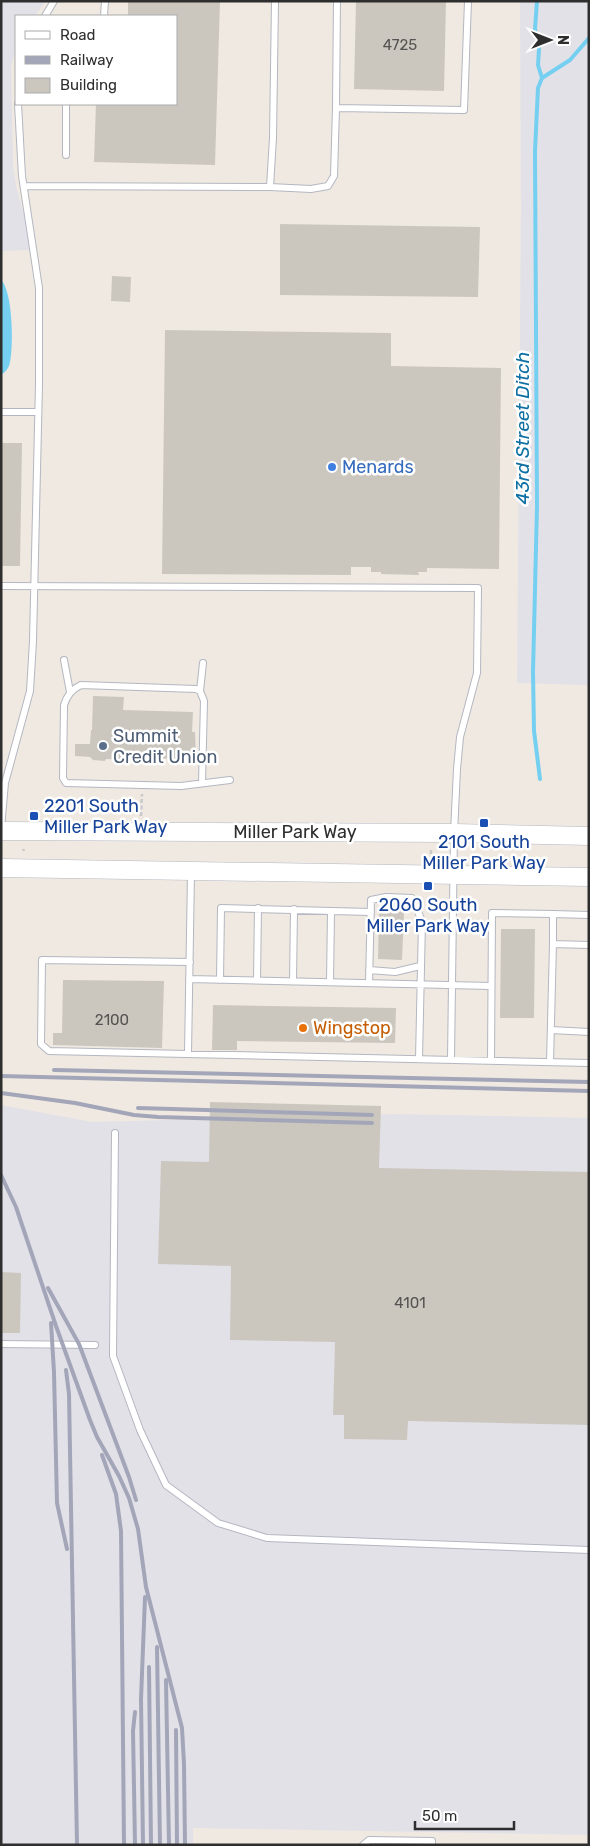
<svg xmlns="http://www.w3.org/2000/svg" width="590" height="1846" font-family="Rubik,sans-serif">
	<style>
		.industrial { fill: #e3e1e8 }
		.water { fill: #75cff0 }
		.lines { fill: none; stroke-linecap: round; stroke-linejoin: round }
		.stream { stroke: #75cff0; stroke-width: 4 }
		.building { fill: #cbc7bf }
		.lane-casing { stroke: #b4b7c1; stroke-width: 8 }
		.secondary-casing { stroke: #b4b7c1; stroke-width: 19 }
		.path { stroke: #c9c9c9; stroke-width: 2.5; stroke-dasharray: 4 2.5; stroke-linecap: butt }
		.lane { stroke: #fff; stroke-width: 6 }
		.secondary { stroke: #fff; stroke-width: 18 }
		.rail { stroke: #a3a6b8; stroke-width: 4 }
		.shop-dot { fill: #3f7fe0; stroke: #fff; stroke-width: 2 }
		.service-dot { fill: #5c6f8a; stroke: #fff; stroke-width: 2 }
		.transit-dot { fill: #1a4fb4; stroke: #fff; stroke-width: 2 }
		.food-dot { fill: #e8710a; stroke: #fff; stroke-width: 2 }
		.labels { text-anchor: middle; dominant-baseline: central; stroke-width: 5; stroke-linejoin: round; paint-order: stroke }
		.number-label { font-size: 15px; fill: #555452 }
		.shop-label { font-size: 18px; fill: #366cbe; stroke: #fff; text-anchor: start }
		.service-label { font-size: 18px; fill: #4e5e75; stroke: #fff; text-anchor: start }
		.transit-label { font-size: 18px; fill: #164399; stroke: #fff }
		.street-label { font-size: 18px; fill: #2e2e2e; stroke: #fff }
		.food-label { font-size: 18px; fill: #c56008; stroke: #fff; text-anchor: start }
		.water-label { font-size: 19px; font-style: italic; fill: #0d6fa3; stroke: #fff }
	</style>
	<rect width="100%" height="100%" fill="#efe9e1"/>
	<path class="industrial" d="M1 1H46L35 16H16V48L11 66 13 166 16 186 26 223 30 250 1 251Z
		M520 1H589V685L517 683 521 209Z
		M1 1105 92 1122 395 1114 589 1118V1835L193 1828V1845H1Z"/>
	<path class="water" d="M1 280C13 291 14 350 9 366 7 370 5 372 1 375Z"/>
	<g class="lines">
		<path class="stream" d="M537 1 535 29 539 49 538 65 542 78
			M540 779 534 731 533 672 537 506 535 151 538 88 542 78 570 60 589 38"/>
	</g>
	<path class="building" d="M128 1H220L215 165 94 162 96 104H176V16H128Z
		M356 1H446L444 91 354 89Z
		M280 224 480 227 478 297 280 295Z
		M112 276 131 277 130 302 111 301Z
		M165 330 391 333V366L501 368 499 569 427 568V572H418L419 575 381 574V572H371V567H351V575L162 574Z
		M1 443H22L20 566H1Z
		M93 696 124 697 123 710 193 712 192 732H195L196 760 192 762H179L177 759 154 758V761L106 759 105 761 93 760 90 757 75 756V744H90L91 730H92Z
		M379 911H404L402 960 378 959Z
		M501 929H535L534 1018H500Z
		M63 980 164 981 162 1048 53 1045V1033H62Z
		M213 1005 396 1008 395 1043 237 1041V1050H212Z
		M210 1102 381 1106 379 1168 589 1172V1425L408 1421 407 1440 344 1439V1415H333L335 1342 230 1340 231 1266 158 1264 161 1161 209 1162Z
		M1 1272 21 1273 20 1333H1Z"/>
	<g class="lines">
		<defs>
			<path id="lane" d="M337 1 336 108 464 110 468 1
				M45 16 54 1
				M104 16 105 1
				M66 155V104
				M24 186 270 187 273 138 275 1
				M270 187 311 189 328 186 334 176 336 108
				M1 412H38
				M1 586 478 588 477 673 460 737 457 769 454 833 451 1060
				M64 660 70 692
				M200 691 203 663
				M202 783 204 701 200 691 196 689 81 685C72 689 67 695 64 705L63 778 66 783 181 786 230 780
				M1 828 5 783 30 691 33 641 39 384V288L22 176 18 104
				M553 944V914L589 915
				M190 962 42 960 41 1044 49 1051 589 1063
				M369 970 395 972 420 966
				M189 979 491 986
				M220 980 221 908 371 912
				M257 980 258 908
				M293 982 294 909
				M330 982 331 911
				M369 983 371 900 386 897 412 898 422 921 419 1059
				M551 1030 589 1032
				M188 1054 191 873
				M491 1061 492 913 553 914
				M550 1062 553 944 589 945
				M115 1133 113 1356 140 1430 166 1485 218 1523 267 1538 589 1550
				M1 1344 95 1345
				M363 1845 369 1840 432 1841V1845"/>
			<path id="secondary" d="M1 831 454 833 589 836
				M1 868 589 877"/>
		</defs>
		<use href="#lane" class="lane-casing"/>
		<use href="#secondary" class="secondary-casing"/>
		<path class="path" d="M141 816 142 794
			M431 850V854
			M23 851 24 849"/>
		<use href="#lane" class="lane"/>
		<use href="#secondary" class="secondary"/>
		<path class="rail" d="M54 1070 589 1082
			M1 1076 589 1091
			M1 1093 75 1103 134 1115 158 1117 372 1123
			M138 1108 372 1115
			M1 1175 16 1207 56 1326 90 1420 97 1437 119 1476 129 1498 138 1529 146 1587 182 1728 184 1764 185 1845
			M48 1288 79 1344 129 1477 136 1500
			M51 1323 54 1372 57 1503 67 1549
			M66 1370 69 1394 77 1845
			M102 1455 116 1494 121 1531 124 1845
			M157 1647 160 1845
			M149 1667 151 1845
			M166 1680 169 1845
			M176 1730 177 1845
			M135 1845 133 1731 135 1712
			M143 1845 141 1699 145 1597"/>
	</g>
	<circle class="shop-dot" cx="332" cy="467" r="5"/>
	<circle class="service-dot" cx="103" cy="746" r="5"/>
	<g class="transit-dot">
		<rect x="29" y="811" width="10" height="10" rx="2.5"/>
		<rect x="479" y="818" width="10" height="10" rx="2.5"/>
		<rect x="423" y="881" width="10" height="10" rx="2.5"/>
	</g>
	<circle class="food-dot" cx="303" cy="1028" r="5"/>
	<g class="labels">
		<g class="number-label">
			<text x="400" y="45">4725</text>
			<text x="112" y="1020">2100</text>
			<text x="410" y="1303">4101</text>
		</g>
		<g class="shop-label">
			<text x="342" y="467">Menards</text>
		</g>
		<g class="service-label">
			<text x="113" y="736">Summit<tspan x="113" dy="21">Credit Union</tspan></text>
		</g>
		<g class="transit-label">
			<text x="44" y="806" text-anchor="start">2201 South<tspan x="44" dy="21">Miller Park Way</tspan></text>
			<text x="484" y="842">2101 South<tspan x="484" dy="21">Miller Park Way</tspan></text>
			<text x="428" y="905">2060 South<tspan x="428" dy="21">Miller Park Way</tspan></text>
		</g>
		<g class="street-label">
			<text x="295" y="832">Miller Park Way</text>
		</g>
		<g class="food-label">
			<text x="313" y="1028">Wingstop</text>
		</g>
		<g class="water-label">
			<text transform="translate(522 428) rotate(-90)">43rd Street Ditch</text>
		</g>
	</g>
	<rect width="590" height="1846" fill="none" stroke="#2e2e2e" stroke-width="5"/>
	<rect x="15" y="15" width="162" height="90" fill="#ffffff" stroke="#ababab"/>
	<rect x="25" y="31" width="25" height="8" fill="#ffffff" stroke="#ababab"/>
	<text x="60" y="40" font-size="15" fill="#2e2e2e">Road</text>
	<rect x="25" y="56" width="25" height="8" fill="#a3a6b8" stroke="#ababab"/>
	<text x="60" y="65" font-size="15" fill="#2e2e2e">Railway</text>
	<rect x="25" y="78" width="25" height="15" fill="#cbc7bf" stroke="#ababab"/>
	<text x="60" y="90" font-size="15" fill="#2e2e2e">Building</text>
	<g transform="translate(550 40) rotate(90)" stroke="#ffffff" stroke-width="4" paint-order="stroke">
	<path d="M0-4L9 19L0 12L-9 19Z" fill="#2e2e2e"/>
	<text y="-8" font-size="14" font-weight="bold" text-anchor="middle" fill="#2e2e2e">N</text>
	</g>
	<path d="M415 1821v8h99v-8" fill="none" stroke="#2e2e2e" stroke-width="2.5"/>
	<text x="422" y="1821" font-size="15" fill="#2e2e2e" stroke="#ffffff" stroke-width="4" paint-order="stroke">50 m</text>
</svg>
